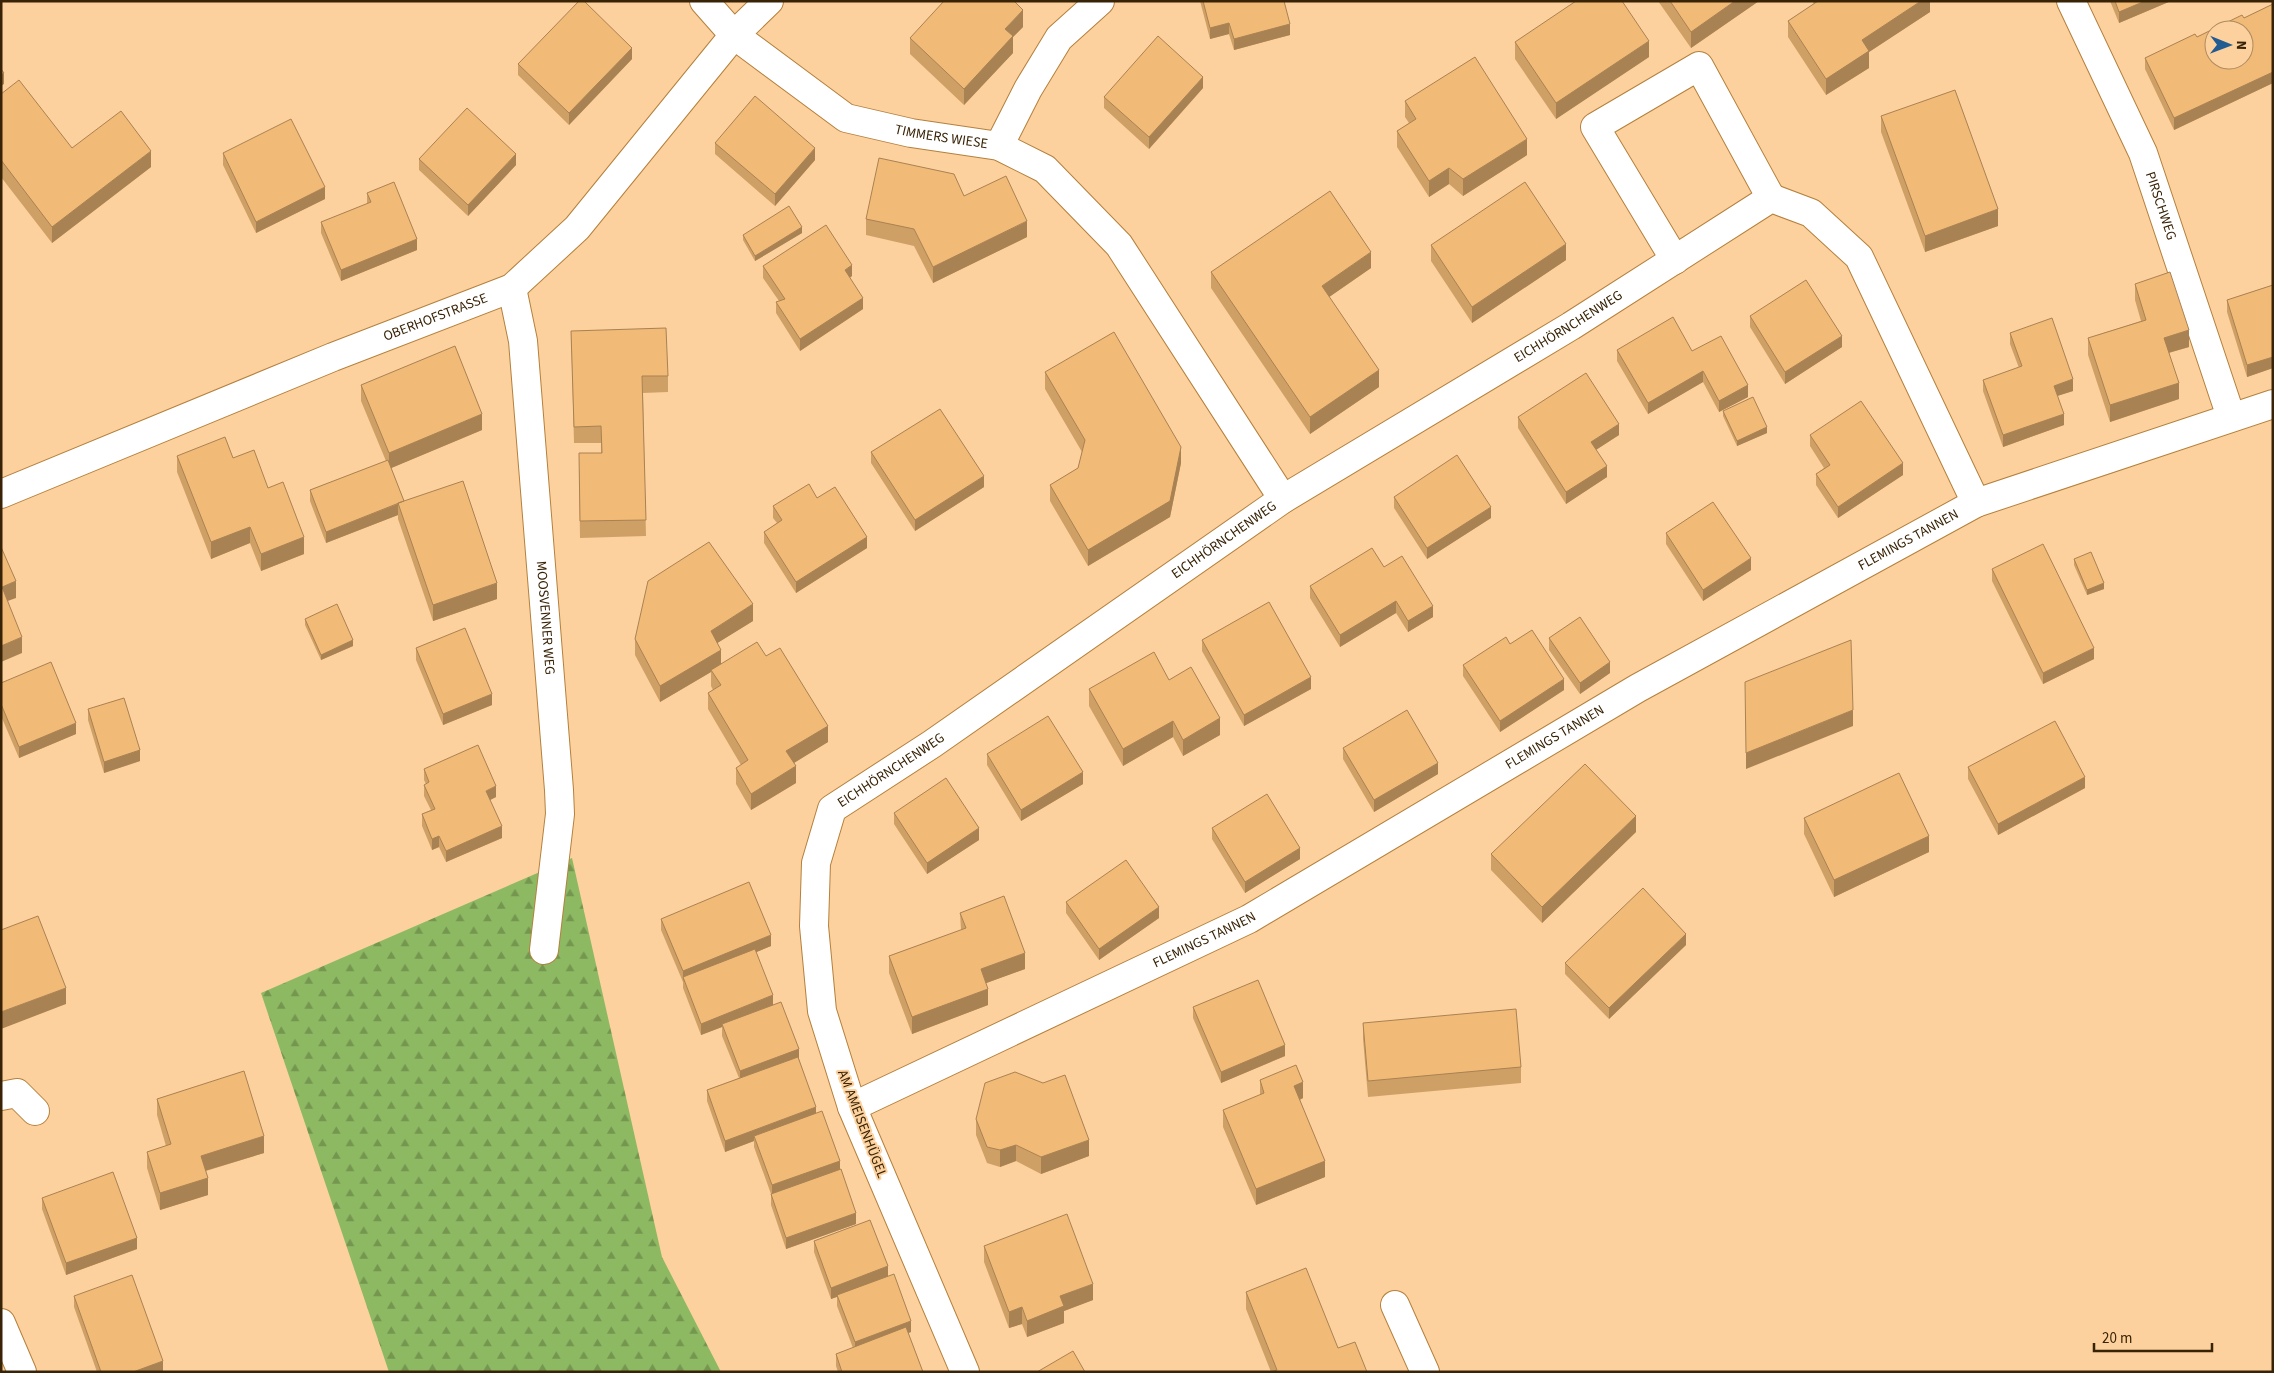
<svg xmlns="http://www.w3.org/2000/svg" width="2274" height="1373" font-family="'Source Sans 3',sans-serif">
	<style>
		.forest { fill: url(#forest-firs) }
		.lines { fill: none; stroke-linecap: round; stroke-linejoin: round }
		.street-casing { stroke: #b4803d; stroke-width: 30 }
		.street { stroke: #fff; stroke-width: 28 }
		.wall { fill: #cfa066 }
		.shaded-wall { fill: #a98253 }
		.building { fill: #f1ba77; stroke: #a98253; fill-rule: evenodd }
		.labels { text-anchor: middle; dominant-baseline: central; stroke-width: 4; stroke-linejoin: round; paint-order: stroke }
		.street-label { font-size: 14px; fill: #382306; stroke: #fdd19d }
	</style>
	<defs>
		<pattern id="forest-firs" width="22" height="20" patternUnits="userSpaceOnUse" patternTransform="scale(1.25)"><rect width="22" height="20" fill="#8db962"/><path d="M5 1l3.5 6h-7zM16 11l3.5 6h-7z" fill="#74964f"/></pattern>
	</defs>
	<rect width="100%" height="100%" fill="#fdd19d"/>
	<path class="forest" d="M572 858 662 1257 721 1372H389L261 993Z"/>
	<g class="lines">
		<defs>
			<g id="street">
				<path id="s1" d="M704 1 734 35 846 118 911 133 999 146 1045 169 1119 245 1283 499"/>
				<path id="s2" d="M2071 1 2143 153 2231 417"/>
				<path d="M999 146 1028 89 1059 38 1100 1"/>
				<path d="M1675 260 1595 127 1699 66 1771 198"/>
				<path id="s3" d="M512 288 523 341 559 790 560 814 544 950"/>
				<path id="s4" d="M1 494 333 357 512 288 577 228 734 35 769 1"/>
				<path d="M1 1096 17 1093 35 1111"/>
				<path id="s5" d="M852 1107 1249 919 1638 688 1976 503 2273 404"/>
				<path d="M1395 1305 1425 1372"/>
				<path d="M1 1323 22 1372"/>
				<path id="s6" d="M965 1372 852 1107 822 1011 814 926 816 863 832 809 932 744 1283 499 1571 326 1771 198 1811 213 1859 257 1976 503"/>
			</g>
		</defs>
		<use href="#street" class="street-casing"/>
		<use href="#street" class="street"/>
	</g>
	<path class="wall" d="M1200 1H1284L1290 35 1234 50 1229 34 1210 39Z
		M1658 1H1759L1691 48Z
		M1812 1H1930V12L1869 52V68L1826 95 1788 37V21L1814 4Z
		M2110 1H2171L2119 23Z
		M2273 4V83L2174 130 2145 69V58L2244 18Z
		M1023 27 1013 37V53L964 105 910 54V38Z
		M1515 42 1649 57 1556 119 1515 59Z
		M632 59 569 125 518 75V64Z
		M1203 88 1149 149 1104 108V97Z
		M1 94 72 148 151 167 52 243 1 177Z
		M1405 101 1527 155 1463 196 1449 184 1429 197 1397 147V131L1409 123 1405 117Z
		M1881 116 1998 226 1925 252 1881 132Z
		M715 143 815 160 775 206 715 154Z
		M223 153 325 199 256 233 223 165Z
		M419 159 516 165 468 216 419 170Z
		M367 193 417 250 341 281 321 233V222L367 204Z
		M964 196 1027 237 933 283 914 246 866 235V219Z
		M802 233 755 261 743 240V235Z
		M1431 245 1566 260 1472 323 1431 261Z
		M763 266 852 276 850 277 863 309 800 351 776 313V302L779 301 763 278Z
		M1371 268 1329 297 1379 387 1310 434 1211 288V272Z
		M2135 284 2189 347 2169 353 2179 399 2110 422 2088 355V338L2141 321 2135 300Z
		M2273 285V368L2247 377 2227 312V300Z
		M1750 316 1842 347 1785 384 1750 327Z
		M571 331 668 376V392L643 393 646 536 580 538 579 470 601 453V443H574Z
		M2010 333 2073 391 2057 396 2064 425 2003 447 1983 391V380L2019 368 2010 344Z
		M1617 350 1692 351 1748 397 1719 412 1703 382 1648 414 1617 361Z
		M1045 372 1181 463 1170 517 1088 566 1050 501V485L1078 468 1082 452 1045 389Z
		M361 385 482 430 391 468 404 501 497 599 433 621 398 519V515L326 543 310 501V490L386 461 361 401Z
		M1723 411 1767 433 1737 446 1723 416Z
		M1518 417 1619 435 1596 450 1607 477 1566 504 1518 428Z
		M1810 435 1903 475 1838 518 1816 485V474L1824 468 1810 446Z
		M871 452 984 487 915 531 871 463Z
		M177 456 233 458 268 488 304 554 261 571 250 543 211 559 177 472Z
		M1394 497 1491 518 1427 559 1394 508Z
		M817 498 867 548 796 593 764 543V532L777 523 773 518V506Z
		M1666 533 1751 570 1703 601 1666 544Z
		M2074 559 2104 589 2087 595 2074 565Z
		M1384 567 1433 617 1408 632 1396 613 1340 647 1310 598V586Z
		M1992 569 2094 659 2043 684 1992 581Z
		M305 619 353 646 321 660 305 625Z
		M753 621 717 643 721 664 766 656 828 742 793 763 796 783 751 810 736 784V768L741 765 708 709V693L713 690 711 686V672L660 702 635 655V639Z
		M1549 638 1610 673 1580 694 1549 650Z
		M1202 640 1311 689 1244 726 1202 651Z
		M416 648 492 705 443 725 416 660Z
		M1463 665 1564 690 1500 732 1463 676Z
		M1169 680 1220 735 1183 756 1173 737 1123 766 1089 706V689Z
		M1 683 76 734 19 758 1 716Z
		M88 709 140 761 104 773 88 720Z
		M1343 748 1438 774 1374 812 1343 759Z
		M987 754 1083 784 1021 821 987 765Z
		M1968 767 2085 788 1998 835 1968 779Z
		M424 769 496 797 490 800 502 838 446 862 439 847 432 850 422 826V814L431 810 424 796V785L426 784 424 780Z
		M894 813 979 840 927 874 894 824Z
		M1804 818 1929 852 1834 897 1804 834Z
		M1212 828 1300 859 1245 893 1212 839Z
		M1636 832 1542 923 1491 870V854Z
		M1066 902 1159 918 1099 960 1066 913Z
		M960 913 1025 969 986 983 988 1005 912 1034 889 973V956L961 930Z
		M661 919 771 946 756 952 773 1005 799 1059 816 1113 840 1170 856 1224 786 1249 771 1205V1194L754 1147V1141L725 1152 707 1101V1090L739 1078 722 1036V1027L701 1035 683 988V982L661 930Z
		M1686 945 1609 1019 1565 974V963Z
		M1193 1007 1285 1056 1221 1083 1193 1018Z
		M1363 1023 1521 1067V1083L1368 1097 1363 1039Z
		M1260 1080 1303 1098 1300 1100 1325 1177 1256 1205 1223 1127V1110L1260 1095Z
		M157 1099 264 1153 206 1171 208 1195 160 1210 147 1168V1152L166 1146 157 1115Z
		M976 1119 1089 1156 1041 1174 1016 1161 1000 1167 987 1163 976 1135Z
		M42 1198 137 1249 66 1275 42 1209Z
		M814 1241 888 1276 911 1332 908 1333 923 1372H838L836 1366V1354L853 1348 837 1306V1297L831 1299 814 1252Z
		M984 1246 1093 1300 1064 1311V1323L1027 1337 1022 1324 1009 1328 984 1262Z
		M1246 1292 1338 1348 1271 1372 1246 1309Z
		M74 1296 163 1372H97L74 1307Z"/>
	<path class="shaded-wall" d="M1735 1H1759L1691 48V32Z
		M1921 1H1930V12L1869 52V68L1826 95V79L1862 40Z
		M2145 1H2171L2119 23V12Z
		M1023 10V27L1013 37V53L964 105V89L1005 29Z
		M1229 23V34L1210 39V28Z
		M1290 24V35L1234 50V39Z
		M1649 41V57L1556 119V103Z
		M632 48V59L569 125V113Z
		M2273 72V83L2174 130V118Z
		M4 73V84L1 86V75Z
		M1203 77V88L1149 149V137Z
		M1527 139V155L1463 196V179Z
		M815 148V160L775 206V194Z
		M151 151V167L52 243V227Z
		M516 154V165L468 216V205Z
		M1449 168V184L1429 197V181Z
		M325 187V199L256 233V222Z
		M1998 209V226L1925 252V236Z
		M1027 221V237L933 283V267Z
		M802 227V233L755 261V256Z
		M417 239V250L341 281V270Z
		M1566 244V260L1472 323V307Z
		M1371 252V268L1322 302V286Z
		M852 265V276L845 281V270Z
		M863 298V309L800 351V339Z
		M2189 330V347L2164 354V338Z
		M1842 336V347L1785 384V372Z
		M2273 357V368L2247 377V365Z
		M1379 370V387L1310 434V417Z
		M1703 371V382L1648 414V403Z
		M2073 379V391L2054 397V386Z
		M2179 383V399L2110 422V405Z
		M1748 385V397L1719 412V401Z
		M482 414V430L389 469V453Z
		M2064 414V425L2003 447V435Z
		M1619 424V435L1591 453V442Z
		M1767 427V433L1737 446V441Z
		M1181 447V463L1170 517 1088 566V550Z
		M1903 463V475L1838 518V507Z
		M1607 466V477L1566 504V492Z
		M984 476V487L915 531V520Z
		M398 504V515L326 543V532Z
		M1491 507V518L1427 559V548Z
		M250 527V543L211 559V542Z
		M304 537V554L261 571V554Z
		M867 537V548L796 593V582Z
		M1751 558V570L1703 601V590Z
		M16 581V598L2 603V587Z
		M497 583V599L433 621V605Z
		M2104 583V589L2087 595V590Z
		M1396 601V613L1340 647V635Z
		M753 604V621L711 647V631Z
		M1433 606V617L1408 632V621Z
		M22 637V653L1 662V646Z
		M353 640V646L321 660V655Z
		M2094 648V659L2043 684V673Z
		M721 650V666L711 670V672L660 702V686Z
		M1610 662V673L1580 694V683Z
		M1311 677V689L1244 726V715Z
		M1564 679V690L1500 732V721Z
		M492 694V705L443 725V714Z
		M1853 710V726L1746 769V753Z
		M1220 718V735L1183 756V740Z
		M1173 721V737L1123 766V749Z
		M76 723V734L19 758V747Z
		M828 726V742L786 768V751Z
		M140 750V761L104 773V762Z
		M1438 763V774L1374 812V800Z
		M796 766V783L751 810V794Z
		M1083 772V784L1021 821V810Z
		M2085 777V788L1998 835V824Z
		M496 786V797L486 802V791Z
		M1636 816V832L1542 923V907Z
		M502 826V838L446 862V851Z
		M979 828V840L927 874V863Z
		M439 836V847L432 850V839Z
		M1929 836V852L1834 897V880Z
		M1300 848V859L1245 893V882Z
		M1159 907V918L1099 960V949Z
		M1686 934V945L1609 1019V1008Z
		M771 935V946L684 982 683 978V971Z
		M1025 953V969L981 985V969Z
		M66 988V1004L1 1029V1012Z
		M988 989V1005L912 1034V1017Z
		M773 995V1006L722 1024V1027L701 1035V1024Z
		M1285 1045V1056L1221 1083V1072Z
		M799 1049V1060L740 1082V1071Z
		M1303 1082V1098L1294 1102V1086Z
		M816 1107V1118L754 1136V1141L725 1152V1141Z
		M264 1136V1153L201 1172V1156Z
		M1089 1140V1156L1041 1174V1157Z
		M1016 1145V1161L1000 1167V1150Z
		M840 1161V1172L772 1196V1185Z
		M1325 1161V1177L1256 1205V1189Z
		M208 1178V1195L160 1210V1193Z
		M856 1213V1224L786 1249V1238Z
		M137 1238V1249L66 1275V1263Z
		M888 1266V1278L831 1299V1288Z
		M1093 1284V1300L1064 1311V1323L1027 1337V1321L1060 1296Z
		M1022 1307V1324L1009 1328V1312Z
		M911 1321V1332L855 1353V1342Z
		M163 1361V1372H133Z"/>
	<path class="building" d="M579 1H584L632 48 569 113 518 64Z
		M944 1H1014L1023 10 1005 29 1013 36 964 89 910 38Z
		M1203 1H1284L1290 24 1234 39 1229 23 1210 28Z
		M1576 1H1622L1649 41 1556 103 1515 42Z
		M1670 1H1735L1691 32Z
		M1818 1H1921L1862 40 1869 51 1826 79 1788 21Z
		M2115 1H2145L2119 12Z
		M2273 4V72L2174 118 2145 58 2195 34 2197 37 2242 15 2244 18ZM2214 30H2244V60H2214Z
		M1158 36 1203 77 1149 137 1104 97Z
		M1475 57 1527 139 1463 179 1449 168 1429 181 1397 131 1416 119 1405 101Z
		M1 69 4 73 1 75Z
		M19 80 72 148 121 111 151 151 52 227 1 160V94Z
		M1955 90 1998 209 1925 236 1881 116Z
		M755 96 815 148 775 194 715 143Z
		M467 108 516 154 468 205 419 159Z
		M291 119 325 187 256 222 223 153Z
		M879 158 954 174 964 196 1006 176 1027 221 933 267 914 229 866 219Z
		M394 182 417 239 341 270 321 222 371 202 367 193Z
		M1525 182 1566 244 1472 307 1431 245Z
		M1330 191 1371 252 1322 286 1379 370 1310 417 1211 272Z
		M789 206 802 227 755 256 743 235Z
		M826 225 852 265 845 270 863 298 800 339 776 302 785 299 763 266Z
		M2170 272 2189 330 2164 338 2179 383 2110 405 2088 338 2146 320 2135 284Z
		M1806 280 1842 336 1785 372 1750 316Z
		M2273 285V357L2247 365 2227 300Z
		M1673 317 1692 351 1721 336 1748 385 1719 401 1703 371 1648 403 1617 350Z
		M2052 318 2073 379 2054 386 2064 414 2003 435 1983 380 2022 366 2010 333Z
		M666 328 668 376H642L646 520 580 521 579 453H602L601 426 574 427 571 331Z
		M1114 332 1181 447 1170 501 1088 550 1050 485 1078 468 1085 440 1045 372Z
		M455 346 482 414 389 453 361 385Z
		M1586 373 1619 424 1591 442 1607 466 1566 492 1518 417Z
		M1753 397 1767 427 1737 441 1723 411Z
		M1861 401 1903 463 1838 507 1816 474 1830 465 1810 435Z
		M940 409 984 476 915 520 871 452Z
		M225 437 233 458 254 450 268 488 283 482 304 537 261 554 250 527 211 542 177 456Z
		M1457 455 1491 507 1427 548 1394 497Z
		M388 460 404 501 326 532 310 490Z
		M463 481 497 583 433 605 398 503Z
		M809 484 817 498 835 487 867 537 796 582 764 532 782 520 773 506Z
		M1713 502 1751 558 1703 590 1666 533Z
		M709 542 753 604 711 631 721 650 660 686 635 639 648 581Z
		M2043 544 2094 648 2043 673 1992 569Z
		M1 547 16 581 2 587 22 637 1 646Z
		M1372 548 1384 567 1402 556 1433 606 1408 621 1396 601 1340 635 1310 586Z
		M2091 552 2104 583 2087 590 2074 559Z
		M1269 602 1311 677 1244 715 1202 640Z
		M337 604 353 640 321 655 305 619Z
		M1580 617 1610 662 1580 683 1549 638Z
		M465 628 492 694 443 714 416 648Z
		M1532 630 1564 679 1500 721 1463 665 1506 637 1510 644Z
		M1851 640 1853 710 1746 753 1745 682Z
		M757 642 766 656 780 648 828 726 786 751 796 766 751 794 736 768 748 760 708 693 721 685 711 670Z
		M1154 652 1169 680 1191 667 1220 718 1183 740 1173 721 1123 749 1089 689Z
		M51 662 76 723 19 747 1 704V683Z
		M124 698 140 750 104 762 88 709Z
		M1407 710 1438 763 1374 800 1343 748Z
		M1048 716 1083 772 1021 810 987 754Z
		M2055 721 2085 777 1998 824 1968 767Z
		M478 745 496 786 486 791 502 826 446 851 439 836 432 839 422 814 435 809 424 785 429 782 424 769Z
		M1585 764 1636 816 1542 907 1491 854Z
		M1899 773 1929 836 1834 880 1804 818Z
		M946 778 979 828 927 863 894 813Z
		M1267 794 1300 848 1245 882 1212 828Z
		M1126 860 1159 907 1099 949 1066 902Z
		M749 882 771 935 683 971 661 919Z
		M1643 888 1686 934 1609 1008 1565 963Z
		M1004 896 1025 953 981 969 988 989 912 1017 889 956 966 928 960 913Z
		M38 916 66 988 1 1012V930Z
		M755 949 773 995 701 1024 683 977Z
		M1258 980 1285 1045 1221 1072 1193 1007Z
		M781 1002 799 1049 740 1071 722 1024Z
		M1516 1009 1521 1067 1368 1081 1363 1023Z
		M798 1057 816 1107 725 1141 707 1090Z
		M1296 1065 1303 1082 1294 1086 1325 1161 1256 1189 1223 1110 1264 1093 1260 1080Z
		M244 1071 264 1136 201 1156 208 1178 160 1193 147 1152 171 1144 157 1099Z
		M1015 1072 1043 1083 1065 1075 1089 1140 1041 1157 1016 1145 1000 1150 987 1147 976 1119 985 1083Z
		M822 1111 840 1161 772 1185 754 1136Z
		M841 1169 856 1213 786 1238 771 1194Z
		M113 1172 137 1238 66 1263 42 1198Z
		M1067 1214 1093 1284 1060 1296 1064 1306 1027 1321 1022 1307 1009 1312 984 1246Z
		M870 1220 888 1266 831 1288 814 1241Z
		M1306 1268 1338 1348 1355 1342 1367 1372H1271L1277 1370 1246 1292Z
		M894 1274 911 1321 855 1342 837 1295Z
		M132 1275 163 1361 133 1372H101L74 1296Z
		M906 1327 923 1372H842L836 1354Z
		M1073 1351 1085 1372H1037Z"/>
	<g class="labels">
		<g class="street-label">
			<text stroke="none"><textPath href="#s1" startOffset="282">TIMMERS WIESE</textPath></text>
			<text stroke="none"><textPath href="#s2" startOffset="224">PIRSCHWEG</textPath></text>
			<text stroke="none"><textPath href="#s4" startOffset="469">OBERHOFSTRASSE</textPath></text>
			<text stroke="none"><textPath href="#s6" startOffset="1474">EICHHÖRNCHENWEG</textPath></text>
			<text stroke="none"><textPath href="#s6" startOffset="1069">EICHHÖRNCHENWEG</textPath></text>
			<text stroke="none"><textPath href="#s5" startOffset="1200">FLEMINGS TANNEN</textPath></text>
			<text stroke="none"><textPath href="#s3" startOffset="332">MOOSVENNER WEG</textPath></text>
			<text stroke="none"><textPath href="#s5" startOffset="795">FLEMINGS TANNEN</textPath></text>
			<text stroke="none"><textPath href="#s6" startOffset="664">EICHHÖRNCHENWEG</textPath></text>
			<text stroke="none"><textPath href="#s5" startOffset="390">FLEMINGS TANNEN</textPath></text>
			<text transform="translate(862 1124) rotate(69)">AM AMEISENHÜGEL</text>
		</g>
	</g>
	<rect width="2274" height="1373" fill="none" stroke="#382306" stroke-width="5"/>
	<g transform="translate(2229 45) rotate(91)"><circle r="24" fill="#fdd19d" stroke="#ae8b61"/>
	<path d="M0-4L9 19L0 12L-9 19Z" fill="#225a92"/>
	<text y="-8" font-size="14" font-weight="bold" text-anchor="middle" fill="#382306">N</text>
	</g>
	<path d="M2094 1343v8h118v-8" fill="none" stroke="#382306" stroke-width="2.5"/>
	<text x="2102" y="1343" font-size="15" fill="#382306" stroke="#fdd19d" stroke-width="4" paint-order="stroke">20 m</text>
</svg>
